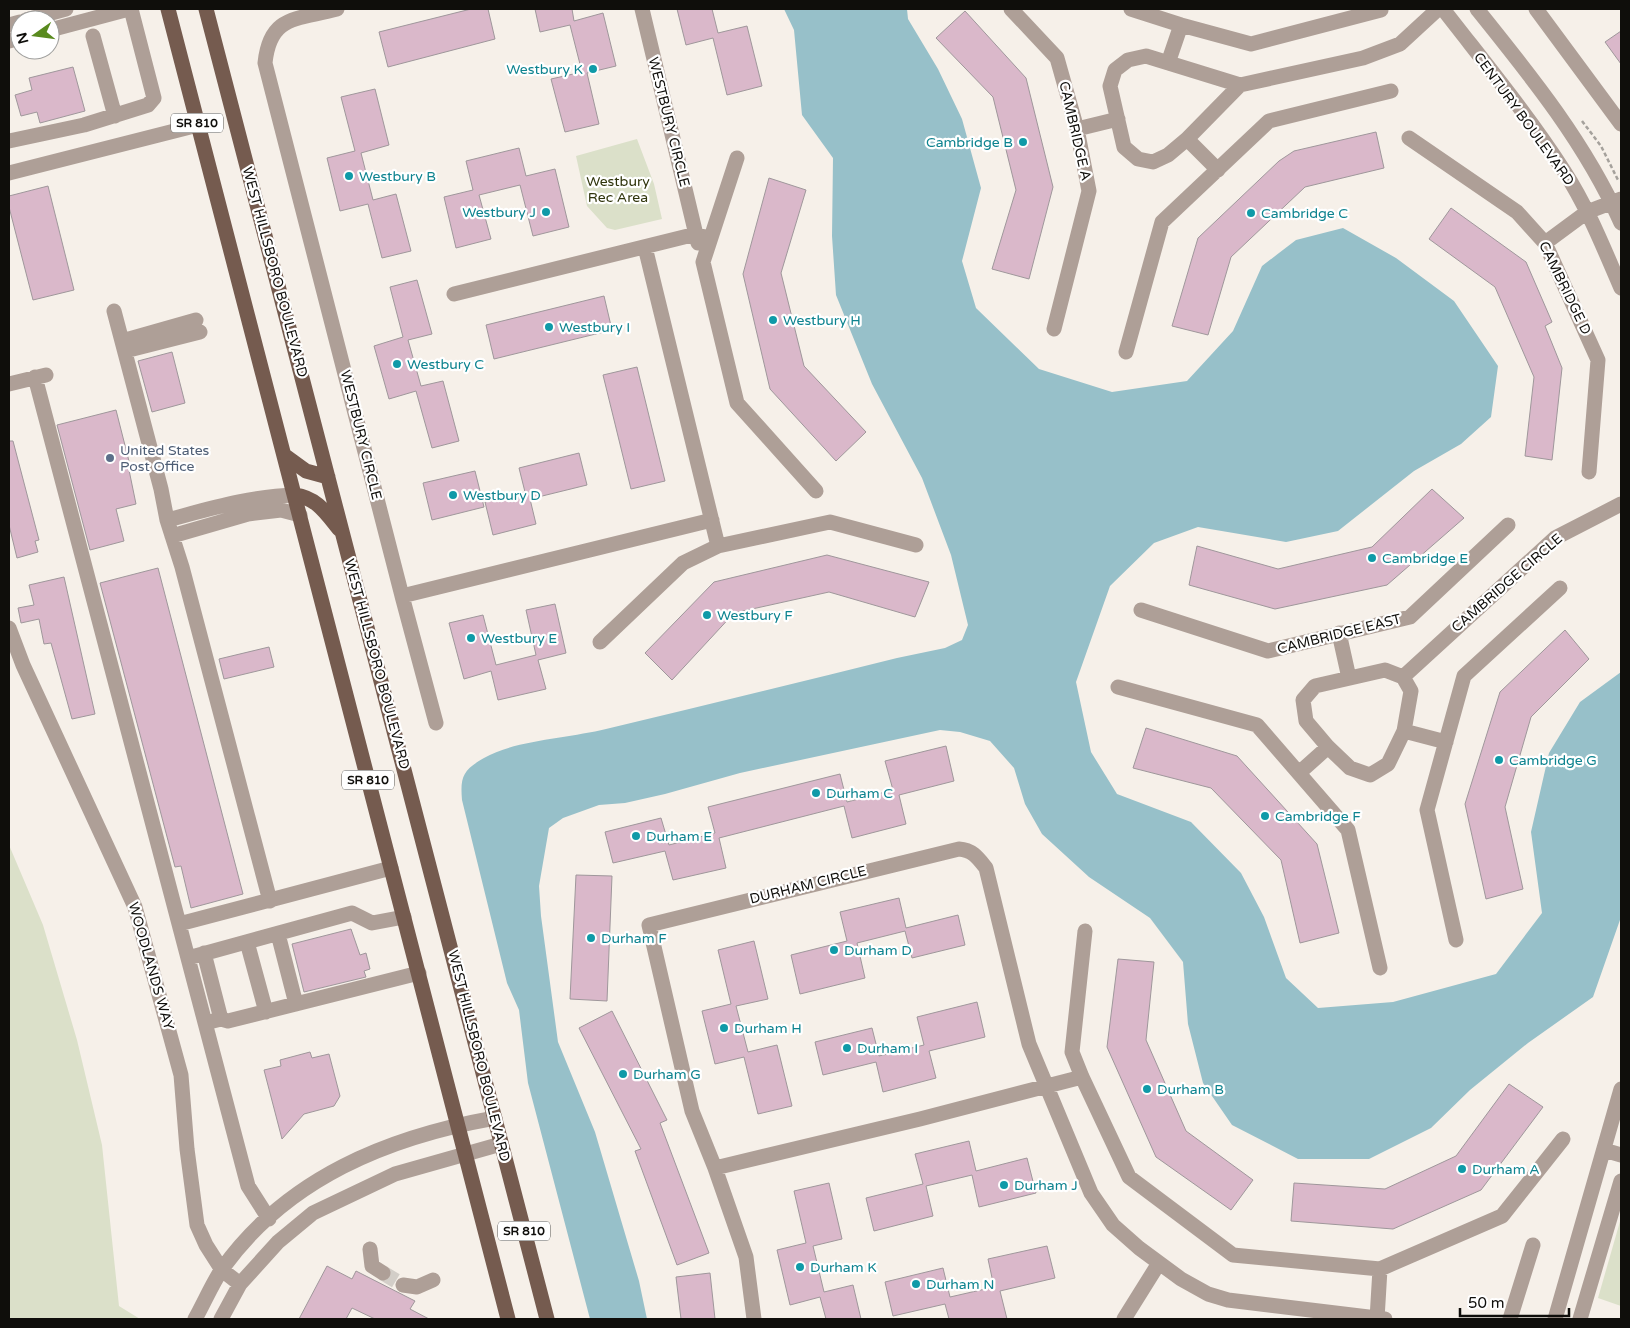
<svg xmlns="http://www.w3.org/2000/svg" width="1630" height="1328" font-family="'Varela Round',sans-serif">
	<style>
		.green { fill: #dbe0c9 }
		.water { fill: #97c0c9 }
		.building { fill: #dab8ca; stroke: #9f979b }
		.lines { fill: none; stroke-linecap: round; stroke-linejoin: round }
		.minor-tunnel { stroke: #d3cec8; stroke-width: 15; stroke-dasharray: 15 8; stroke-linecap: butt }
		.path { stroke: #a5a19c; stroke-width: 2.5; stroke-dasharray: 4 2.5; stroke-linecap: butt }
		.minor { stroke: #ae9f97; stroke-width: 15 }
		.major { stroke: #755b4f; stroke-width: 15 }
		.culture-dot { fill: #0f9aa8; stroke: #fff; stroke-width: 2 }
		.service-dot { fill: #5c6f8a; stroke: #fff; stroke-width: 2 }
		.labels { text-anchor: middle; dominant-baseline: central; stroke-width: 4.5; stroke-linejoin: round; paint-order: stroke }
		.shield { fill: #fff; stroke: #575654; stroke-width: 1 }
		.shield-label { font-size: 12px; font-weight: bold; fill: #0f0e0b }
		.culture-label { font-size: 14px; fill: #0d838f; stroke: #fff; text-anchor: start }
		.street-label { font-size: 14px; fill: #0f0e0b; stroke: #fff }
		.park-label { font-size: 14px; fill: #30350c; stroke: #fff }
		.service-label { font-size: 14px; fill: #4e5e75; stroke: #fff; text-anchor: start }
	</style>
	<rect width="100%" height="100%" fill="#f6f0e9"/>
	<path class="green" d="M637 139 654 184 662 219 615 230 607 228 587 206 576 156Z
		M9 845 43 925 77 1040 102 1145 119 1306 140 1319H9Z
		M1621 1218V1306L1598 1298Z"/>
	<path class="water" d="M784 9H907L908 19 938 69 962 119 981 188 962 261 976 308 1039 369 1112 392 1187 381 1233 331 1262 266 1296 240 1343 228 1396 258 1454 301 1498 366 1491 417 1461 444 1414 471 1338 531 1286 542 1198 527 1154 543 1110 586 1076 682 1091 752 1117 794 1191 822 1241 873 1264 917 1286 978 1318 1008 1393 1002 1496 974 1542 913 1531 832 1549 753 1580 702 1621 672V917L1593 997 1528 1043 1470 1090 1431 1128 1369 1159H1298L1232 1125 1203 1083 1188 1024 1183 962 1150 918 1089 877 1042 834 1025 804 1014 768 990 741 960 732 940 730 740 773 665 794 625 803 599 805 563 818 549 828 539 886 541 916 558 1042 595 1132 639 1281 647 1319H590L528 1083 519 1010 507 983 462 800C460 777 463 770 484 758 515 740 570 738 606 729 703 706 800 682 897 658L945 648 962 640 968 625 951 555 922 478 872 384 836 295 832 236 833 158 802 115 794 30Z"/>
	<path class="building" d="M471 9H488L495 39 388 67 379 32Z
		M535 9H572L574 21 603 13 616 66 587 73 599 124 565 132 551 79 582 72 570 25 540 32Z
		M677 9H712L718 33 747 26 762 86 727 95 713 38 686 45Z
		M965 11 1026 78 1053 187 1029 279 992 269 1016 190 993 97 936 38Z
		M1621 31V64L1605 42Z
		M73 67 85 111 40 123 37 112 21 116 15 95 32 90 29 78Z
		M375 89 389 145 361 153 373 200 396 194 411 251 382 258 368 204 340 211 327 158 355 151 341 97Z
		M1376 132 1384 168 1305 187 1231 257 1208 335 1172 326 1198 238 1279 161 1294 151Z
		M519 148 526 176 555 169 569 227 533 236 520 185 479 195 491 239 456 248 444 197 473 190 466 161Z
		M769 178 806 190 781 273 804 366 866 432 836 461 770 389 743 274Z
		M48 186 74 290 33 300 9 207V196Z
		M1451 208 1526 262 1552 322 1545 326 1562 368 1552 460 1525 456 1534 377 1495 287 1429 239Z
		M417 280 432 334 408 340 421 386 443 381 459 441 432 448 416 391 389 399 374 346 403 337 390 287Z
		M604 296 612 330 494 359 486 325Z
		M172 352 185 403 152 412 138 361Z
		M637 367 665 481 631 489 603 375Z
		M116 410 131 469 129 470 136 504 116 509 124 541 90 550 57 425Z
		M9 441H13L39 540 35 541 38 552 17 558 9 525Z
		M579 453 587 485 530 499 536 524 493 535 485 502 525 492 519 468Z
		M475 471 484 507 432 520 423 483Z
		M1432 489 1464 518 1387 585 1275 609 1189 585 1197 546 1278 569 1372 547Z
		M827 555 929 582 915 617 829 592 734 613 672 680 645 653 714 582Z
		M158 568 243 894 191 908 181 866 175 867 100 583Z
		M64 577 95 714 72 719 51 643 44 644 39 619 21 623 18 608 34 605 29 585Z
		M555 604 566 653 538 660 546 689 498 700 491 671 464 679 449 623 483 615 496 665 536 655 526 610Z
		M1565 630 1589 659 1531 717 1505 807 1523 889 1486 899 1465 804 1500 692Z
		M269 647 274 667 224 679 219 659Z
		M1146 728 1237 756 1317 844 1339 933 1300 943 1281 860 1211 788 1133 768Z
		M946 746 954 781 899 795 906 824 852 838 844 806 719 838 726 868 673 880 665 851 613 863 605 832 661 818 669 845 715 833 708 807 840 774 847 802 893 790 885 761Z
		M576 875 612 876 607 1001 570 999Z
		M899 898 906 928 958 915 965 945 912 958 905 931 857 943 865 978 800 994 791 955 847 941 840 912Z
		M351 929 360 955 366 953 370 969 364 971 366 977 304 992 292 944Z
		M754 941 768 999 736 1006 748 1052 777 1045 792 1106 758 1114 744 1057 715 1064 702 1011 731 1004 718 950Z
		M1118 959 1154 962 1146 1040 1186 1131 1253 1180 1231 1210 1156 1157 1107 1047Z
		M977 1002 985 1037 929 1051 936 1078 883 1092 876 1062 823 1075 815 1042 872 1028 879 1056 924 1045 917 1017Z
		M612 1011 667 1120 660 1123 709 1253 677 1265 635 1151 641 1149 579 1028Z
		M310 1052 312 1058 329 1054 340 1096 334 1106 304 1114 282 1139 264 1070 281 1066 280 1060Z
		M1509 1084 1543 1107 1481 1190 1393 1229 1291 1221 1294 1183 1385 1189 1456 1156Z
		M969 1141 976 1171 1027 1158 1036 1193 979 1207 972 1175 926 1186 933 1216 874 1231 866 1198 923 1184 915 1154Z
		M829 1183 842 1239 813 1246 824 1292 853 1285 861 1319H826L820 1297 790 1305 777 1250 806 1243 794 1191Z
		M1047 1246 1055 1278 1000 1291 1007 1319H949L945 1304 893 1316 885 1282 943 1268 950 1297 994 1287 988 1259Z
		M327 1266 352 1279 356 1271 415 1301 410 1309 429 1319H375L352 1308 346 1319H299Z
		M710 1273 715 1319H681L676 1277Z"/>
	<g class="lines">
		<path class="minor-tunnel" d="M383 1273 403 1285"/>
		<path class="path" d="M1582 121 1601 146 1618 180"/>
		<path class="minor" d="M337 9C296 20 270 15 265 63L402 596 712 520
			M642 9 698 243
			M1011 9 1057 58 1077 129 1089 191 1054 329
			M1131 9 1181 25 1251 44 1381 10
			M1443 9C1484 62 1528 115 1564 171 1588 208 1604 249 1621 288
			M1477 9C1531 76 1586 144 1621 223
			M1536 9 1621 124
			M26 20 66 9
			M9 25 20 22
			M50 30 129 9
			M93 36 115 116
			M9 41 20 38
			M1168 63 1181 25
			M1240 85 1187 139 1168 155 1153 162 1138 159 1124 147 1110 86 1115 70 1128 60 1146 56 1240 85 1363 58 1400 44 1438 9
			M1077 129 1118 119
			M1409 138 1517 212 1545 243 1598 360 1589 472
			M1187 139 1218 170
			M9 141 84 125 148 105 154 98 131 9
			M737 158 703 262 737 403 816 491
			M9 173 198 125
			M1545 243 1587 212 1621 199
			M645 247 718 546
			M454 294 696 234 710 239
			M114 311 161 489 167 520 182 567 270 901
			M122 341 196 320
			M125 351 200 332
			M1126 352 1162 222 1269 121 1391 91
			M35 377 248 1186 269 1219
			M9 384 46 375
			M167 520C209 509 251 496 295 495
			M172 536 248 514 281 510 300 515
			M402 596 436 723
			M1141 610 1268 651 1410 617 1508 525
			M9 628 23 665 135 907 181 1075 187 1149 197 1225 206 1245 222 1270 240 1284
			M1339 633 1349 678
			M600 642 683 563 718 546 830 522 916 545
			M1385 670 1403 677 1411 691 1404 731 1388 764 1370 775 1350 768 1328 747 1306 721 1303 700 1315 686Z
			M1403 677 1555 538 1621 504
			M1118 687 1257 725 1348 830 1380 968
			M1404 731 1446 742
			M1299 773 1328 747
			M179 924 391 868
			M1085 931 1072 1052 1082 1077 1129 1177 1233 1255 1380 1269 1502 1216 1563 1139
			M278 934 296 1004
			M1456 940 1427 810 1464 676 1560 588
			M247 942 266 1012
			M204 953 221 1019 213 1021
			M188 958 352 913 372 923 404 917
			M221 1019 228 1021 419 973
			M1604 1150 1621 1155
			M715 1168 920 1119 1082 1077
			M370 1249 372 1266 383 1273
			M403 1285 417 1287 433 1280
			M195 1319C204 1303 212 1284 222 1269 287 1178 388 1137 495 1118
			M221 1319 240 1284 278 1242 313 1213 395 1174 501 1144
			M754 1319 746 1257 715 1168 692 1111 649 925 959 849C973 850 978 858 986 868L1029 1044 1091 1193 1113 1225 1139 1248 1181 1279 1208 1294 1228 1300 1385 1319
			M1124 1319 1159 1263
			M1377 1319 1380 1269
			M1510 1319 1533 1245
			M1555 1319 1621 1089
			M1580 1319 1621 1181"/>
		<path class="major" d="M168 9 508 1319
			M206 9 547 1319
			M284 455 306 471 328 477
			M295 495C317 498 326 513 339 529"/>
	</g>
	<g class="culture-dot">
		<circle cx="593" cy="69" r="5"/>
		<circle cx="1023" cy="142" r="5"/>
		<circle cx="349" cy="176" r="5"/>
		<circle cx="546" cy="212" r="5"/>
		<circle cx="1251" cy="213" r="5"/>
		<circle cx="773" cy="320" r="5"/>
		<circle cx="549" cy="327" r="5"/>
		<circle cx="397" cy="364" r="5"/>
		<circle cx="453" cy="495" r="5"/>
		<circle cx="1372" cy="558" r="5"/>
		<circle cx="707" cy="615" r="5"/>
		<circle cx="471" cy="638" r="5"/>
		<circle cx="1499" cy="760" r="5"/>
		<circle cx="816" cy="793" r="5"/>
		<circle cx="1265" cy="816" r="5"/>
		<circle cx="636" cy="836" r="5"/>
		<circle cx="591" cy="938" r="5"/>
		<circle cx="834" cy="950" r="5"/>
		<circle cx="724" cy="1028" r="5"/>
		<circle cx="847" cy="1048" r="5"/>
		<circle cx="623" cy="1074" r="5"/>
		<circle cx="1147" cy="1089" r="5"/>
		<circle cx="1462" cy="1169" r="5"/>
		<circle cx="1004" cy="1185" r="5"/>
		<circle cx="800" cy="1267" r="5"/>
		<circle cx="916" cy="1284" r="5"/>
	</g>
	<circle class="service-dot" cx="110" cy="458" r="5"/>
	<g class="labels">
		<g class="shield">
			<rect x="171" y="113.5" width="52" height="19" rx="4"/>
			<rect x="342" y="770.5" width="52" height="19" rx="4"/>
			<rect x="498" y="1221.5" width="52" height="19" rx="4"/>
		</g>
		<g class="shield-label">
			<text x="197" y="123">SR 810</text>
			<text x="368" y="780">SR 810</text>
			<text x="524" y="1231">SR 810</text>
		</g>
		<g class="culture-label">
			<text x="583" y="69" text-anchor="end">Westbury K</text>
			<text x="1013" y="142" text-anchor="end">Cambridge B</text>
			<text x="359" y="176">Westbury B</text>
			<text x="536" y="212" text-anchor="end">Westbury J</text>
			<text x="1261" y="213">Cambridge C</text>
			<text x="783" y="320">Westbury H</text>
			<text x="559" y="327">Westbury I</text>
			<text x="407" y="364">Westbury C</text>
			<text x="463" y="495">Westbury D</text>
			<text x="1382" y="558">Cambridge E</text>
			<text x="717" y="615">Westbury F</text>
			<text x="481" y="638">Westbury E</text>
			<text x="1509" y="760">Cambridge G</text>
			<text x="826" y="793">Durham C</text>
			<text x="1275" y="816">Cambridge F</text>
			<text x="646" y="836">Durham E</text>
			<text x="601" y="938">Durham F</text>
			<text x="844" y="950">Durham D</text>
			<text x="734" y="1028">Durham H</text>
			<text x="857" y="1048">Durham I</text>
			<text x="633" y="1074">Durham G</text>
			<text x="1157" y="1089">Durham B</text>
			<text x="1472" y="1169">Durham A</text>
			<text x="1014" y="1185">Durham J</text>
			<text x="810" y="1267">Durham K</text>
			<text x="926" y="1284">Durham N</text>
		</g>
		<g class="street-label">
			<text transform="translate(1524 119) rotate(54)">CENTURY BOULEVARD</text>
			<text transform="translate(669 122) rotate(76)">WESTBURY CIRCLE</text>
			<text transform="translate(1075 131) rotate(77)">CAMBRIDGE A</text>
			<text transform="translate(275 272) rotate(75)">WEST HILLSBORO BOULEVARD</text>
			<text transform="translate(1565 288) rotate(64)">CAMBRIDGE D</text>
			<text transform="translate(361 435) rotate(76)">WESTBURY CIRCLE</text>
			<text transform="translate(1507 583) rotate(-41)">CAMBRIDGE CIRCLE</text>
			<text transform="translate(1339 634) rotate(-14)">CAMBRIDGE EAST</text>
			<text transform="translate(377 664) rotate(75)">WEST HILLSBORO BOULEVARD</text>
			<text transform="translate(808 885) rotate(-14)">DURHAM CIRCLE</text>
			<text transform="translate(151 966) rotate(74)">WOODLANDS WAY</text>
			<text transform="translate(479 1056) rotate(76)">WEST HILLSBORO BOULEVARD</text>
		</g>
		<g class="park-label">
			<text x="618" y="181">Westbury<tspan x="618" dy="16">Rec Area</tspan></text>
		</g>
		<g class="service-label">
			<text x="120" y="450">United States<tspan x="120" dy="16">Post Office</tspan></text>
		</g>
	</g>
	<rect width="1630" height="1328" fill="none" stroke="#0f0e0b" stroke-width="20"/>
	<g transform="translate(35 35) rotate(256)"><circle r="24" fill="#ffffff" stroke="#9f9f9d"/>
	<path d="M0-4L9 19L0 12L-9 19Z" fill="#598a1e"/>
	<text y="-8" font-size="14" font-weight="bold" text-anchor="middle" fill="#0f0e0b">N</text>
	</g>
	<path d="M1460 1308v8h109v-8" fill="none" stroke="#0f0e0b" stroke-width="2.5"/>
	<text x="1468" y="1308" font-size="15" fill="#0f0e0b" stroke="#ffffff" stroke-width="4" paint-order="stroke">50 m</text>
</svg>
